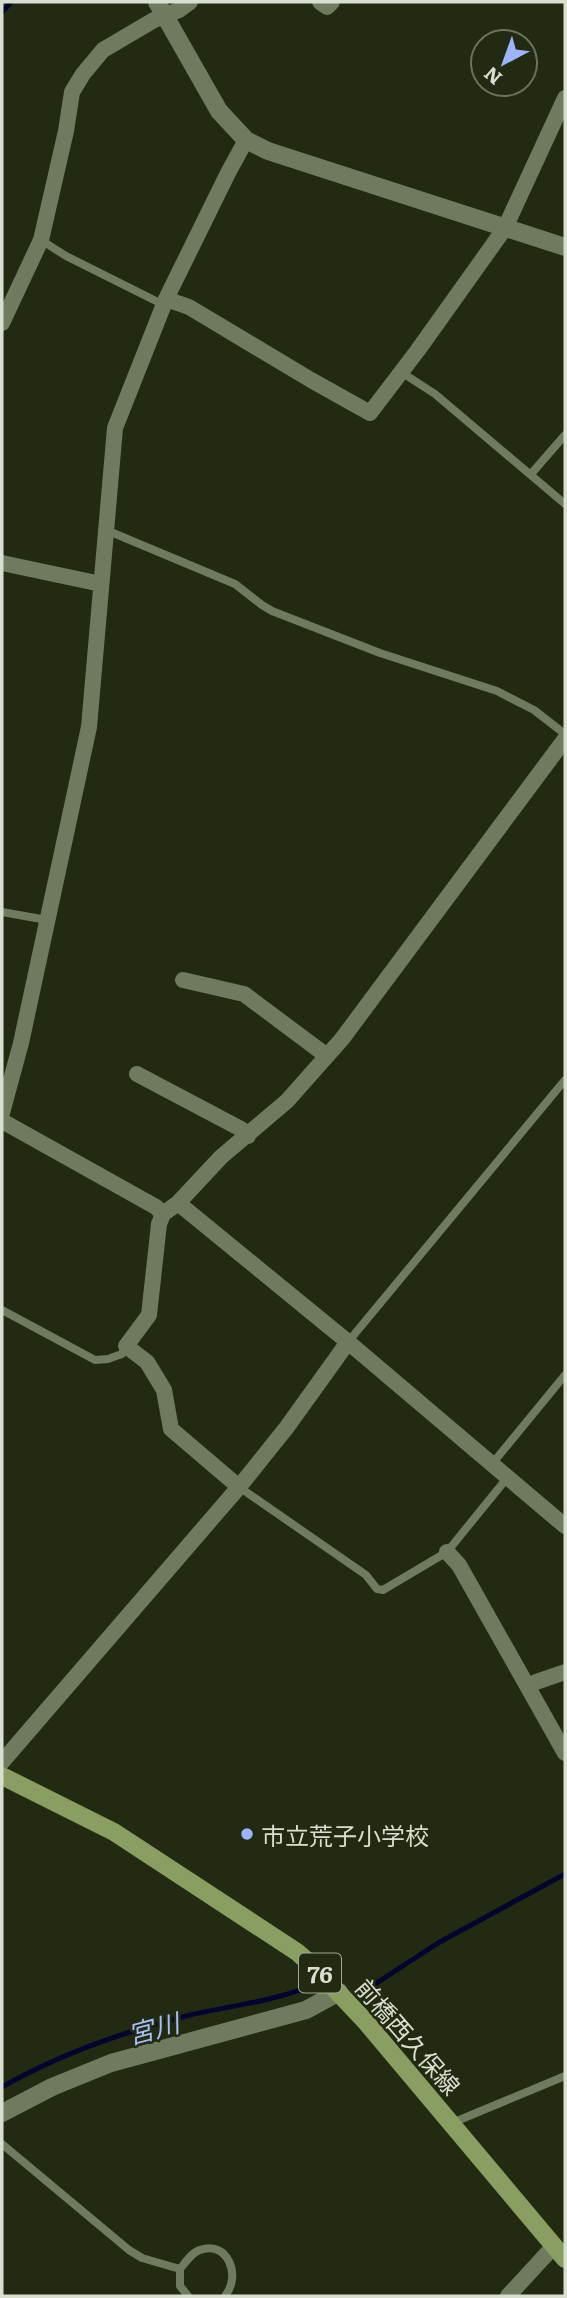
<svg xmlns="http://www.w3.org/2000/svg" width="567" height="2298" font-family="Literata,'Noto Sans JP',serif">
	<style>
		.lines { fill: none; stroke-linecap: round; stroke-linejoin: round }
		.stream { stroke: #03042f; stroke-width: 5 }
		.service { stroke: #707a5e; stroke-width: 8 }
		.minor { stroke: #707a5e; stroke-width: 16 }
		.tertiary { stroke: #707a5e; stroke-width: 18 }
		.primary { stroke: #8a9e62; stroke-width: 18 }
		.poi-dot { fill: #9db4fd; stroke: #222a11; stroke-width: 2.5 }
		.labels { text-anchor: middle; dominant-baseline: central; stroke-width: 5; stroke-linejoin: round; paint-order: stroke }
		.shield { fill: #222a11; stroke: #a2a997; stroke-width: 2 }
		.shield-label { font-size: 23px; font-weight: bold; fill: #d9dfd0 }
		.poi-label { font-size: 24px; fill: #d9dfd0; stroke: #222a11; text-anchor: start }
		.street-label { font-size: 24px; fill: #d9dfd0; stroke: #222a11 }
		.water-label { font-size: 26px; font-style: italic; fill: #a8bdfb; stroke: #222a11 }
	</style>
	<rect width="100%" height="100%" fill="#222a11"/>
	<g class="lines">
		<path class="stream" d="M2 12 11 2
			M369 1988 438 1943 565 1874
			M2 2087C58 2055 123 2032 186 2016 228 2006 271 2002 311 1986"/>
		<path class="service" d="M41 240 66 256 164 305
			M401 372 435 394 565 504
			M531 474 565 435
			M106 530 235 584 262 605 272 611 380 653 497 691 534 710 565 734
			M2 912 47 920
			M2 1310 95 1360 108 1359 122 1354 126 1346
			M348 1342 565 1080
			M492 1464 565 1375
			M239 1487 366 1575 377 1589 383 1590 447 1552 507 1478
			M452 2123 565 2076
			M2 2144 129 2250 142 2258 180 2269
			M188 2296 180 2286V2269C185 2263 192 2252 200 2250 227 2240 242 2275 225 2296"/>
		<path class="minor" d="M320 2 327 7 332 2
			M166 299 189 307 311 380 370 413 418 350 505 228 565 98
			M2 323 41 240 66 131 72 92 83 74 103 50 154 20 179 10 190 2
			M2 563 101 584
			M183 980 244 994 327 1056
			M137 1074 241 1129 248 1136
			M2 1113 21 1043 89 727 115 428 166 299 228 173 246 140
			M2 1121 156 1207 163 1214
			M178 1203 348 1342 565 1526
			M239 1487 171 1429 164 1390 147 1362 126 1346 149 1315 159 1224 163 1214 178 1203 221 1157 287 1101 342 1039 565 739
			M447 1552 459 1565 565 1753
			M528 1687 536 1682 565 1672
			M2 1762 239 1487 287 1427 348 1342
			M508 2296 554 2246"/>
		<path class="tertiary" d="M157 2 219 111 246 140 268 151 565 247
			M2 2113 52 2087 111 2063 306 2010 339 1992"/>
		<path class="primary" d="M2 1776 114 1832 297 1952 315 1968 365 2021 565 2259"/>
	</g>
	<circle class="poi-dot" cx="247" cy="1834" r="7"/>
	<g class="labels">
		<rect class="shield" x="299" y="1953.5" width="42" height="39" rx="5"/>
		<g class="shield-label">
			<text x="320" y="1973">76</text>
		</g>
		<g class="poi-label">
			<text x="261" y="1834">市立荒子小学校</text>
		</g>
		<g class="street-label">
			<text transform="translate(409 2036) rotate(49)">前橋西久保線</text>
		</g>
		<g class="water-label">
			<text transform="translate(153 2027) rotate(-15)">宮川</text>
		</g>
	</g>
	<rect width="567" height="2298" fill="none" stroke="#d9dfd0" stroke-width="7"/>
	<g transform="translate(504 63) rotate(221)"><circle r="33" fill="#222a11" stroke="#6b725d" stroke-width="2"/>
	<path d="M0-5L12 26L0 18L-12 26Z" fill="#9db4fd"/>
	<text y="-10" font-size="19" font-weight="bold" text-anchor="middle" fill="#d9dfd0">N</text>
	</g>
</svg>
